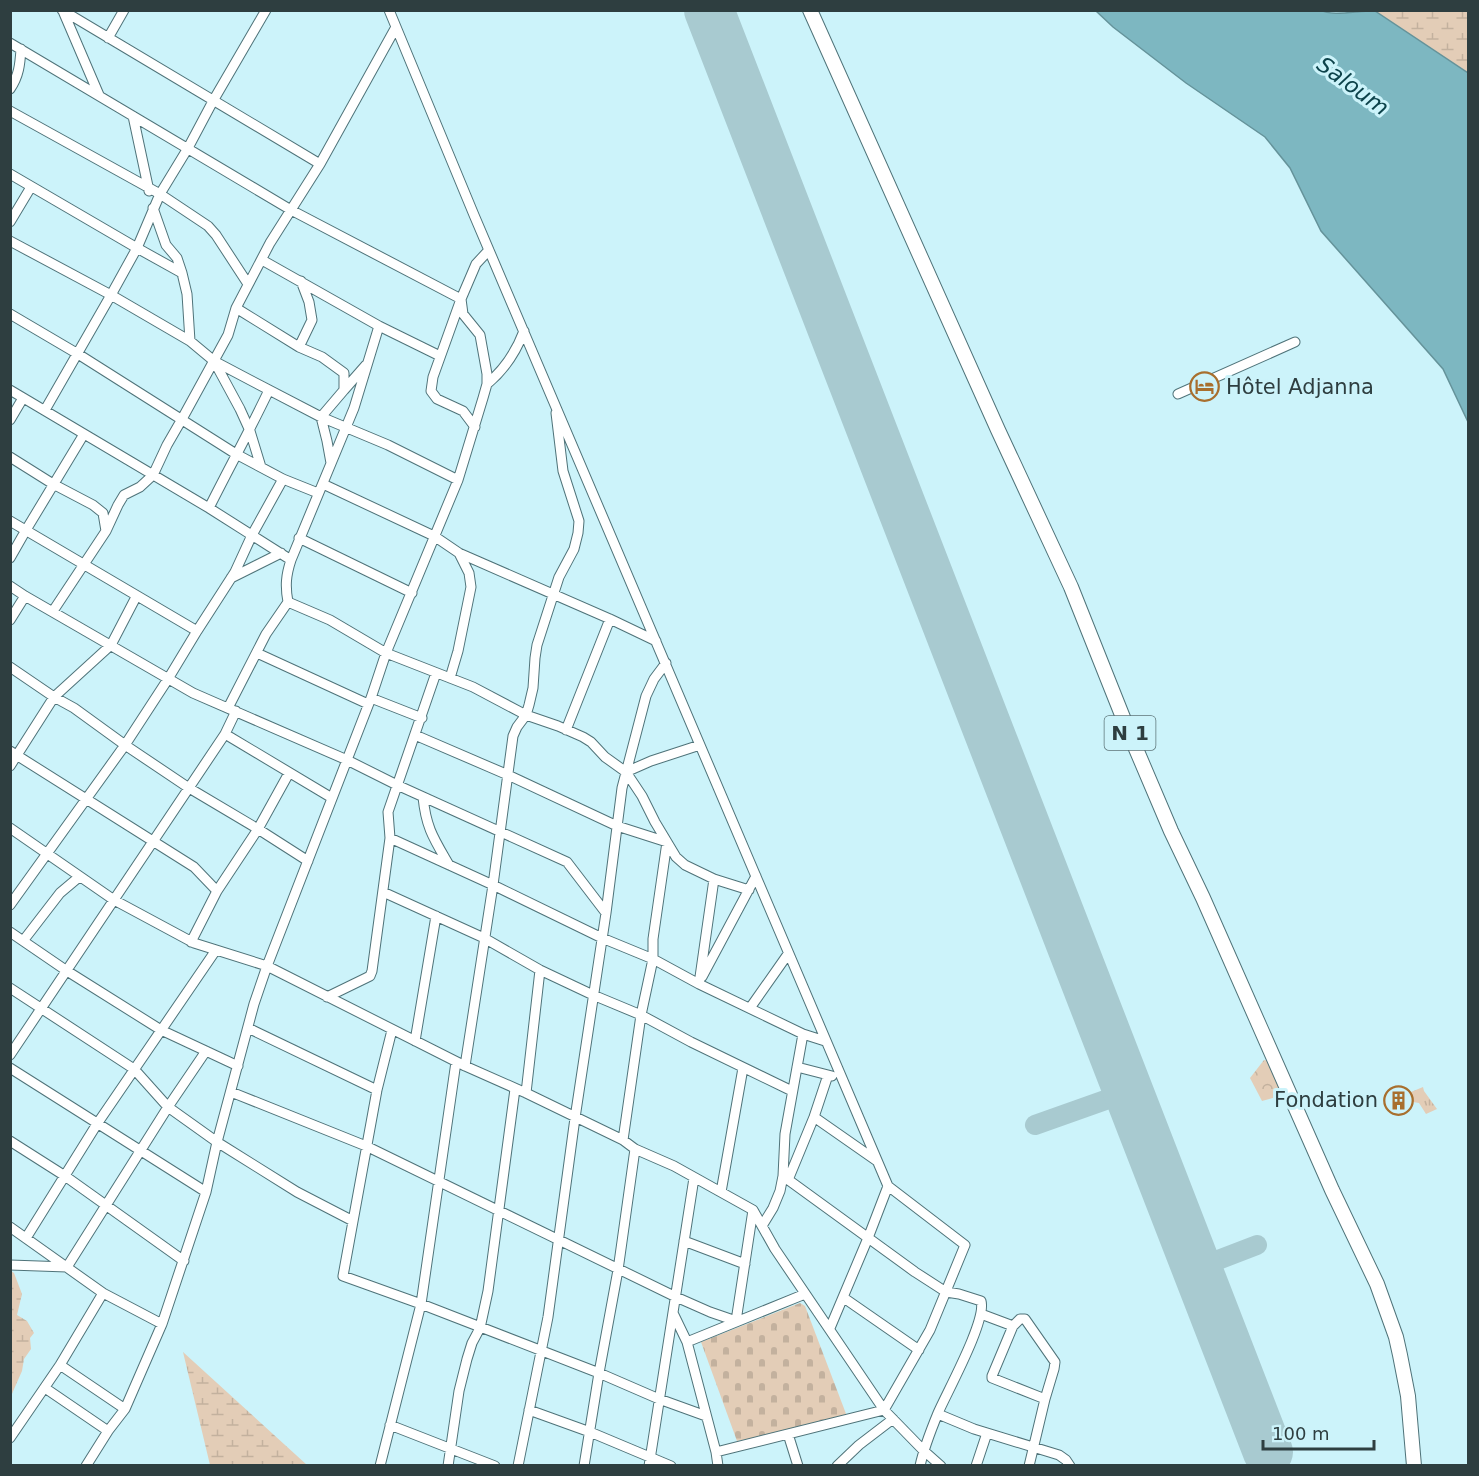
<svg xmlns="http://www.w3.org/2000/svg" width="1479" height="1476" font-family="'DejaVu Sans',sans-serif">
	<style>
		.grass { fill: url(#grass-tufts) }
		.forest { fill: url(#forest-crowns) }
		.wetland { fill: url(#wetland-marsh) }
		.cemetery { fill: url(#cemetery-stones) }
		.water { fill: #7db7c1; stroke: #65939a; stroke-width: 1.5 }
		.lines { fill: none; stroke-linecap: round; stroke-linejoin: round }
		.taxiway { stroke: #a8cad0; stroke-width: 20 }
		.runway { stroke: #a8cad0; stroke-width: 50 }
		.minor-casing { stroke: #4f7379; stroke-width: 11 }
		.highway-casing { stroke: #4f7379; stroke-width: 16 }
		.minor { stroke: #fff; stroke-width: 9 }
		.highway { stroke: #fff; stroke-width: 14 }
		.labels { text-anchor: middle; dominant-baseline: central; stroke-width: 6; stroke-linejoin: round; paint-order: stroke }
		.shield { fill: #ccf3fa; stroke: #5d7478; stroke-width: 1.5 }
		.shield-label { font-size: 20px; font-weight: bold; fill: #2e3e40 }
		.poi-label { font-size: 21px; fill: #2e3e40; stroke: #ccf3fa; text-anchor: start }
		.water-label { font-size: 22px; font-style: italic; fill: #0d434b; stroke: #ccf3fa }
	</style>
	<defs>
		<pattern id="grass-tufts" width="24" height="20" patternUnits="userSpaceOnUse" patternTransform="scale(1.5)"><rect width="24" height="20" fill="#e3cdb7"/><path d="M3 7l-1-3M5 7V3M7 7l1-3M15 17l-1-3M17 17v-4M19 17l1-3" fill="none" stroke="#c3b19e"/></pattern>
		<pattern id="forest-crowns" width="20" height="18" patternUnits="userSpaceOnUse" patternTransform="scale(1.5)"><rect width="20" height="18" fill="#e3cdb7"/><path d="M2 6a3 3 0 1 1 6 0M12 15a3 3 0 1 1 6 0" fill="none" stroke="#c3b19e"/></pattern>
		<pattern id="wetland-marsh" width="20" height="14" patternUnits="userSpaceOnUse" patternTransform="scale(1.5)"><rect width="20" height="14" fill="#e3cdb7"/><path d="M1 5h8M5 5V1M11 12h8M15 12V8" fill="none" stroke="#c3b19e"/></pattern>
		<pattern id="cemetery-stones" width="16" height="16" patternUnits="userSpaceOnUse" patternTransform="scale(1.5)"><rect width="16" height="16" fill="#e3cdb7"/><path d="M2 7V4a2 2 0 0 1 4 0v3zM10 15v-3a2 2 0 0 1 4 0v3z" fill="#c3b19e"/></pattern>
	</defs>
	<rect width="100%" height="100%" fill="#ccf3fa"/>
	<path class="grass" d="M1423 1087 1424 1091 1437 1109 1426 1114 1419 1103 1413 1102 1409 1099 1412 1095 1411 1092Z"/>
	<path class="forest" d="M1264 1060 1274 1062 1284 1095 1262 1101 1250 1078Z"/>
	<path class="wetland" d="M1375 11H1468V73Z
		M11 1271 14 1273 22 1294 17 1315 27 1321 34 1333 30 1338 31 1349 24 1359 22 1371 11 1396Z
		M183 1352 307 1465H210Z"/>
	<path class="cemetery" d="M800 1303 805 1306 848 1419 737 1441 701 1342Z"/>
	<path class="water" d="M1321 10C1331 17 1361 10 1375 11L1468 73V422L1443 369 1321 231 1290 168 1265 137 1186 83 1113 27 1096 11Z"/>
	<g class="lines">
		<path class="taxiway" d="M1035 1125 1128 1092
			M1197 1268 1257 1245"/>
		<path class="runway" d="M709 10 1268 1452"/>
		<defs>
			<path id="minor" d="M62 10 320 164
				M389 10 474 215 888 1186 965 1245 930 1330 884 1410 716 1452
				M63 11 99 95
				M108 38 124 10
				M10 43 291 210 461 299 433 377 431 391 437 399 463 411 475 427
				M10 89C19 76 20 64 21 49
				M10 111 160 194 208 226 216 235 248 284
				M133 116 149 191
				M10 174 137 248 182 273 187 294 190 341
				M153 208 166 245 177 258 182 273
				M10 222 31 187
				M10 241 111 295 190 341 214 361 250 380 321 417 388 445 458 480
				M262 260 379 326
				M236 308 299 347 322 357 344 373V390L321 417 327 441 331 463
				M10 314 78 354 236 454 283 479 318 493
				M299 347 312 320 309 302 301 281
				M214 361 240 409 250 431 261 467
				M487 384C504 370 516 352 524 331
				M10 390 209 508 291 560
				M344 390 366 365
				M1178 394 1295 342
				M45 410 111 295 137 248 160 194 188 148 213 101 266 10
				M10 420 23 398
				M10 457 53 484 93 505 103 513 106 531
				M323 484 434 536 459 553 610 619 656 641
				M209 508C229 468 250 430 269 390
				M10 521 197 631
				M299 538 412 593
				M10 558 26 530 84 434
				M231 578 281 553
				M10 586 25 596 193 693 347 760 397 785 567 862 606 913
				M288 602 330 620 386 653 473 687 526 715 558 726 583 737 591 742 605 757 626 772 651 761 700 745
				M53 611 106 531 118 505 124 495 140 487 153 475 167 445 182 419 228 335 236 308 270 243 320 164 396 27
				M10 620 25 596
				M257 653 368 704
				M10 667 54 697 74 708 125 745 189 788 258 829 308 861
				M450 678 458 651 471 587 469 573 459 553
				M371 698 422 718
				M228 708 266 634 288 602C285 586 286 575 291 560L354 408 379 326 440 356
				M566 730 610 619
				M225 734 332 798
				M415 735 508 775 617 826 667 842
				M10 751 194 867 217 891
				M10 766 54 697 111 645 136 597
				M626 772 642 796 655 822 676 857 685 865 714 879 699 984
				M423 797C426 828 434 839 449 865
				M10 828 114 900 194 943 267 966 465 1066 526 1093 623 1140 635 1149 674 1166 753 1210 775 1249 884 1410 923 1450 941 1466
				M390 838 493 885 602 938 653 959 699 984 803 1034 825 1041
				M714 879 749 890
				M383 892 484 938 540 970 593 995 641 1015 691 1042 792 1091
				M10 905 125 745 168 679 197 631 235 572 252 535 283 479
				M10 932 67 971 161 1030 238 1066
				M23 941 60 893 79 877
				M191 942 217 891 258 829 289 773
				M702 977 756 876
				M10 988 134 1069 168 1107 217 1142 297 1192 353 1221
				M327 997 366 978 370 976 372 971 390 838 388 812 436 673
				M750 1008 788 954
				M248 1028 377 1090
				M392 1030 377 1090 343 1276 421 1304 599 1373 659 1399 706 1416
				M415 1041 436 916
				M10 1055 225 734 236 711
				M465 1066 493 885 513 736 517 727 526 715 529 705 533 688 535 658 537 645 559 577 574 549 578 533 579 521 563 471 556 413
				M797 1067 832 1076
				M10 1068 206 1192
				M231 1092 366 1146 676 1297 710 1312 736 1321 753 1210
				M526 1093 540 970
				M814 1117 877 1161
				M623 1140 641 1015 653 959V939L667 842
				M10 1141 65 1176 184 1261
				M783 1176 915 1272 946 1292 959 1294 981 1301C987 1320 947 1392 938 1413 931 1430 924 1447 920 1466
				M788 1180 814 1117 828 1075
				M721 1192 743 1068
				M762 1226 773 1208 780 1191 783 1176 785 1134 803 1034
				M10 1227 103 1293
				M26 1238 97 1124 216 950
				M684 1241 745 1264
				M10 1265 67 1267 168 1107 206 1051
				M844 1298 919 1350
				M673 1313 687 1342 716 1452 718 1466
				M981 1314 1013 1326 1020 1319H1025L1055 1362 1054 1369 1045 1399 1029 1466
				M1013 1326 992 1376V1378L1045 1399
				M830 1328 868 1238 888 1186
				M687 1342 805 1294
				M60 1365 125 1409
				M45 1388 108 1431
				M529 1410 590 1432 671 1466
				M938 1414 974 1429 1059 1455 1066 1460 1070 1466
				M390 1425 495 1466
				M788 1434 798 1466
				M10 1438 60 1365 103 1293 162 1324
				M86 1466 108 1431 125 1409 162 1324 206 1192 217 1142 254 1004 267 966 371 698 386 653 458 480 483 398 487 384V374L480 335 463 314 461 299 476 264 489 250
				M380 1466 421 1304 456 1062
				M448 1466 459 1391 467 1359 472 1343 480 1328 488 1291 515 1089
				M518 1466 548 1317 575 1118 606 913 622 788 646 696 654 679 666 663
				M584 1466 599 1373 618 1270 635 1149
				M649 1466 694 1178
				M837 1466 859 1445 893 1419
				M976 1466 987 1433"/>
			<path id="highway" d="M810 10 998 430 1071 587 1128 730 1171 831 1203 898 1332 1190 1377 1284 1396 1337 1400 1355 1408 1396 1414 1466"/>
		</defs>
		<use href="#minor" class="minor-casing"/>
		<use href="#highway" class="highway-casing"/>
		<use href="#minor" class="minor"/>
		<use href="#highway" class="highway"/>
	</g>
	<defs>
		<symbol id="hotel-ring" viewBox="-11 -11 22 22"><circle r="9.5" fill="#ccf3fa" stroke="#a86f2e" stroke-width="1.5"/><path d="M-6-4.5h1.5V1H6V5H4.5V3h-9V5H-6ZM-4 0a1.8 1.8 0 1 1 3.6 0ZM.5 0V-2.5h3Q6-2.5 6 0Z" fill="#a86f2e"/></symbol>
		<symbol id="building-ring" viewBox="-11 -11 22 22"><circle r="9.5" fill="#ccf3fa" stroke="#a86f2e" stroke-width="1.5"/><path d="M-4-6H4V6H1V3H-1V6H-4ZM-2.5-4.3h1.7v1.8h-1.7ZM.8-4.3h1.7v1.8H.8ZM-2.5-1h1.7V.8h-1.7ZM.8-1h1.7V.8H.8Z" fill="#a86f2e"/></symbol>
	</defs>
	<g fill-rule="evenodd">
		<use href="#hotel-ring" x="1188" y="370" width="33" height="33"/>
		<use href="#building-ring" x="1382" y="1084" width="33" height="33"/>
	</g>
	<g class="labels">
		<rect class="shield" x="1104.5" y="716" width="51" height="34" rx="4.5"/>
		<g class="shield-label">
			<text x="1130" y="733">N 1</text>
		</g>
		<g class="poi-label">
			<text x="1226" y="387">Hôtel Adjanna</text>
			<text x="1378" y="1100" text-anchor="end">Fondation</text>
		</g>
		<g class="water-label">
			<text transform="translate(1353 86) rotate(36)">Saloum</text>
		</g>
	</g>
	<rect width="1479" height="1476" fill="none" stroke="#2e3e40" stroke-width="24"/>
	<path d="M1263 1440v9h111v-9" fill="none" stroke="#2e3e40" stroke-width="3"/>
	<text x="1272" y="1440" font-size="18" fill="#2e3e40" stroke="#ccf3fa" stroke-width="4.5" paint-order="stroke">100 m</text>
</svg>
